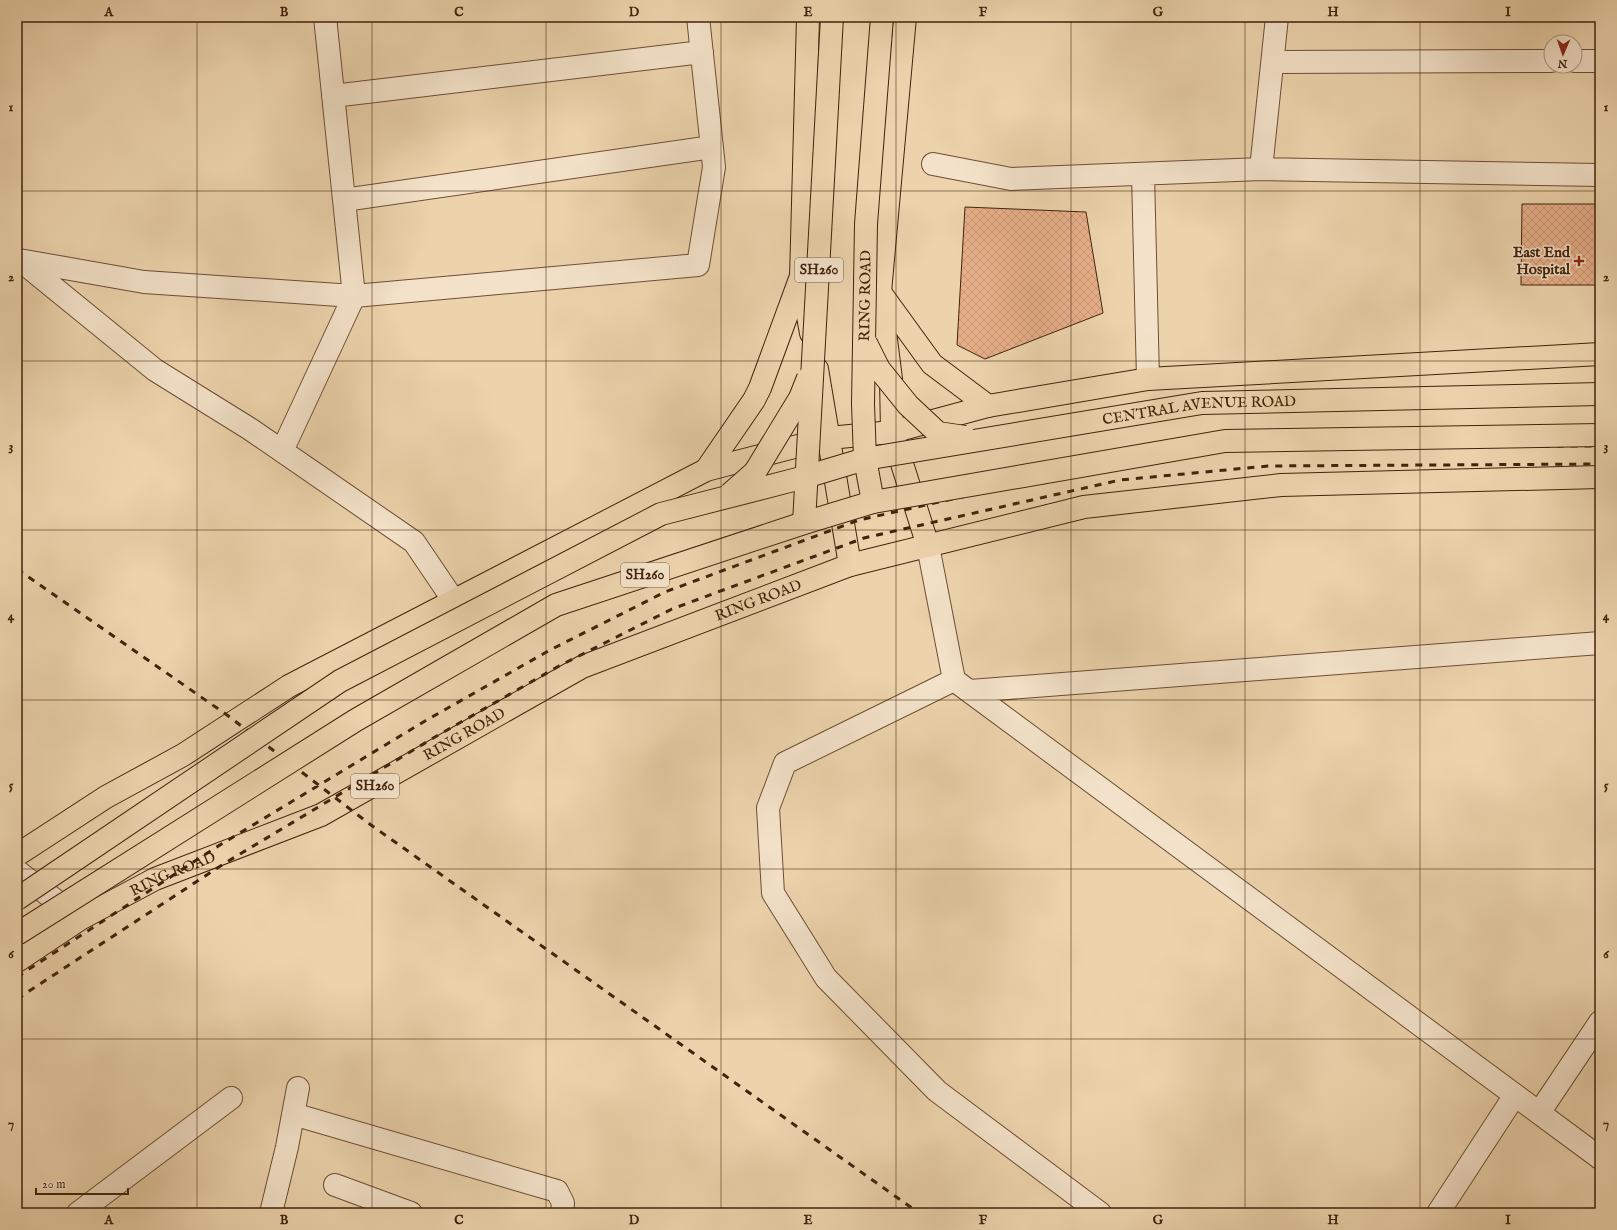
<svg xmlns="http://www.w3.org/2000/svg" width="1617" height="1230" font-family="'IM FELL English',serif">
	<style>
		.building { fill: url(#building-cross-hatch); stroke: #43220d }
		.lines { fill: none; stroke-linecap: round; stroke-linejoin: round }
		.minor-casing { stroke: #6d4e35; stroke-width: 24 }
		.major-casing { stroke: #43220d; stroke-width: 24 }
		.minor { stroke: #f3e2c9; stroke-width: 22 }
		.major { stroke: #ecd3ac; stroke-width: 22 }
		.rail { stroke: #43220d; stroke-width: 3; stroke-dasharray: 7 7; stroke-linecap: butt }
		.major-bridge-casing { stroke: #43220d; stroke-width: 24; stroke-linecap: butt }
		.major-bridge { stroke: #ecd3ac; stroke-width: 22 }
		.grid { fill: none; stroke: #43220d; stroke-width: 1; stroke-opacity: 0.55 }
		.poi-dot { fill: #8f2418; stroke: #f3e2c9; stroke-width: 1.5 }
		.labels { text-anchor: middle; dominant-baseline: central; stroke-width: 3; stroke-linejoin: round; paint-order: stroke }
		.shield { fill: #f3e2c9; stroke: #785c45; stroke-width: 1 }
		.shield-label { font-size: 14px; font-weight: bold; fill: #43220d }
		.poi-label { font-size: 15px; font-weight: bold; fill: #43220d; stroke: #f3e2c9; text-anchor: end }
		.street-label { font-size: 15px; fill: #43220d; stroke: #f3e2c9 }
		.neatline { fill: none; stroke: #43220d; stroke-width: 1.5 }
		.grid-label { font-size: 13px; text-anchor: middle; font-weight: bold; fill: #43220d }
	</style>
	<defs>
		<pattern id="building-cross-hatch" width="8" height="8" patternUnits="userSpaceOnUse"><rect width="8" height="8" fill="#e7af89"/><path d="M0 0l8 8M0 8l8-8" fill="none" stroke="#c79675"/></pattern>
	</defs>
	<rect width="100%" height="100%" fill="#ecd3ac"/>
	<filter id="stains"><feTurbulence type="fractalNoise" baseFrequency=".005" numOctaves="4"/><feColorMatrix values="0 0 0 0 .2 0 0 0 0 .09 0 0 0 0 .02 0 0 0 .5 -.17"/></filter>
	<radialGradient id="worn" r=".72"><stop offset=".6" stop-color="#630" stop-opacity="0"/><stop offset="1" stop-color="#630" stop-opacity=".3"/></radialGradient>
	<path class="building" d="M1522 204H1600V285H1521Z
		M965 207 1086 212 1103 313 985 359 957 345Z"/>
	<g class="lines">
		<defs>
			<path id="minor" d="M1277 17 1261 169 1600 175
				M1575 61H1600
				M1273 62 1551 61
				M333 96 702 52
				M933 164 1011 179 1261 169
				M1143 174 1148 379
				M344 200 712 147
				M19 260 144 282 354 296 325 17
				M21 261 155 370 250 429 414 542 454 601
				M282 451 354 296 698 265 714 167 698 17
				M928 546 954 680 1600 1158
				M954 680 785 763 768 808 773 893 826 978 937 1091 1100 1213
				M970 691 1600 643
				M17 871 76 916
				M1539 1113 1600 1022
				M293 1114 557 1191 563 1203 562 1213
				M335 1185 411 1213
				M78 1213 231 1098
				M271 1213 287 1147 298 1088
				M1438 1213 1515 1095"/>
			<g id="major">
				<path d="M808 17 801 278 811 333"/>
				<path d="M905 17 880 292 891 379 892 432 928 546"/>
				<path d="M882 295 932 364 988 406"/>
				<path d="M817 369 850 565"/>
				<path d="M706 470 754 400 760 388 800 279"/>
				<path d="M17 855 106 797 183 755 289 686 706 470 829 438 892 432 988 406 1148 379 1600 354"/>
				<path id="s1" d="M17 961 80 919 155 879 321 815 582 667 850 565 1084 507 1281 485 1600 477"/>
			</g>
		</defs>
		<use href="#minor" class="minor-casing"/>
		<use href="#major" class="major-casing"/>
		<use href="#minor" class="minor"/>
		<use href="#major" class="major"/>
		<path class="rail" d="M17 569 227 715 371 825 919 1213
			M17 977 215 848 425 721 550 650 665 592 859 520 1117 462 1267 447 1600 446
			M17 999 225 863 435 737 559 666 672 609 864 538 1120 480 1268 466 1600 464"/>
		<defs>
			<g id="major-bridge">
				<path d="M866 343 879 369 908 405 938 433 965 437"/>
				<path d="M730 494 755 472 800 398 808 378"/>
				<path d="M873 502 1225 441 1600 435"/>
				<path d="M804 523 832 17"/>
				<path id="s2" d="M17 899 340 681 661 514 805 477 865 459 1202 403 1600 394"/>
				<path id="s3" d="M17 934 356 720 556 605 804 523 873 502 865 459 863 404 866 224 882 17"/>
			</g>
		</defs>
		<use href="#major-bridge" class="major-bridge-casing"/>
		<use href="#major-bridge" class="major-bridge"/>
	</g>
	<path class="grid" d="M197 17V1213M372 17V1213M546 17V1213M721 17V1213M896 17V1213M1071 17V1213M1245 17V1213M1420 17V1213M17 191H1600M17 361H1600M17 530H1600M17 700H1600M17 869H1600M17 1039H1600"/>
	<path class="poi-dot" d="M1577 255h4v4h4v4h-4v4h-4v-4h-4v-4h4z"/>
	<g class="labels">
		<g class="shield">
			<rect x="795" y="258" width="48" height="24" rx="3"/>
			<rect x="621" y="563" width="48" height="24" rx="3"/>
			<rect x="351" y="774" width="48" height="24" rx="3"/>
		</g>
		<g class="shield-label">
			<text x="819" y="270">SH260</text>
			<text x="645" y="575">SH260</text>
			<text x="375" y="786">SH260</text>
		</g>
		<g class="poi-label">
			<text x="1570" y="252">East End<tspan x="1570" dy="17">Hospital</tspan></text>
		</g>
		<g class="street-label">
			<text stroke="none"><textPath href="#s3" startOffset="1172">RING ROAD</textPath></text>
			<text stroke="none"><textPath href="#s2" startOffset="1301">CENTRAL AVENUE ROAD</textPath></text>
			<text stroke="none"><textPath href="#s1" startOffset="827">RING ROAD</textPath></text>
			<text stroke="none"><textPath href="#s1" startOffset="503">RING ROAD</textPath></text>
			<text stroke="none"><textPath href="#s1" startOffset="179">RING ROAD</textPath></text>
		</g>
	</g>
	<rect width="1617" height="1230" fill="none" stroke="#ecd3ac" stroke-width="44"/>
	<g transform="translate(1563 54) rotate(182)"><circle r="19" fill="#f3e2c9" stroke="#ad957e"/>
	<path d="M0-3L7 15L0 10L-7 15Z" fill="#8f2418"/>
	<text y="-6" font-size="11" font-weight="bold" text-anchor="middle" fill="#43220d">N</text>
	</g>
	<path d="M36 1188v6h92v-6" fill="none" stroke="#43220d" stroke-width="2"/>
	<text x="42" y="1188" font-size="12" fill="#43220d" stroke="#f3e2c9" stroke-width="3" paint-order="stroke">20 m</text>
	<rect x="22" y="22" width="1573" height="1186" class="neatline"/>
	<g class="grid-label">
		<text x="109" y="16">A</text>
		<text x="284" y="16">B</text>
		<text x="459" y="16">C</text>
		<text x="634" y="16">D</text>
		<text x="808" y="16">E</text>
		<text x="983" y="16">F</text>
		<text x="1158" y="16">G</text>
		<text x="1333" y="16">H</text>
		<text x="1508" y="16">I</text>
		<text x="11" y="111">1</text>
		<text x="1606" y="111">1</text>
		<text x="11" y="281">2</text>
		<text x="1606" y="281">2</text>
		<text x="11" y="450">3</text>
		<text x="1606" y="450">3</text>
		<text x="11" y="620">4</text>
		<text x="1606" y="620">4</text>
		<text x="11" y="789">5</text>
		<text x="1606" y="789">5</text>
		<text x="11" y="958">6</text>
		<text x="1606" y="958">6</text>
		<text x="11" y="1128">7</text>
		<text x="1606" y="1128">7</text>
		<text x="109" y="1224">A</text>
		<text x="284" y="1224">B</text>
		<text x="459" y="1224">C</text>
		<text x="634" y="1224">D</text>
		<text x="808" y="1224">E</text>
		<text x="983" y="1224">F</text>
		<text x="1158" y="1224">G</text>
		<text x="1333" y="1224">H</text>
		<text x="1508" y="1224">I</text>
	</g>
	<rect width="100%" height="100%" filter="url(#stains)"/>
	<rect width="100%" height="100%" fill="url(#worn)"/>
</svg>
